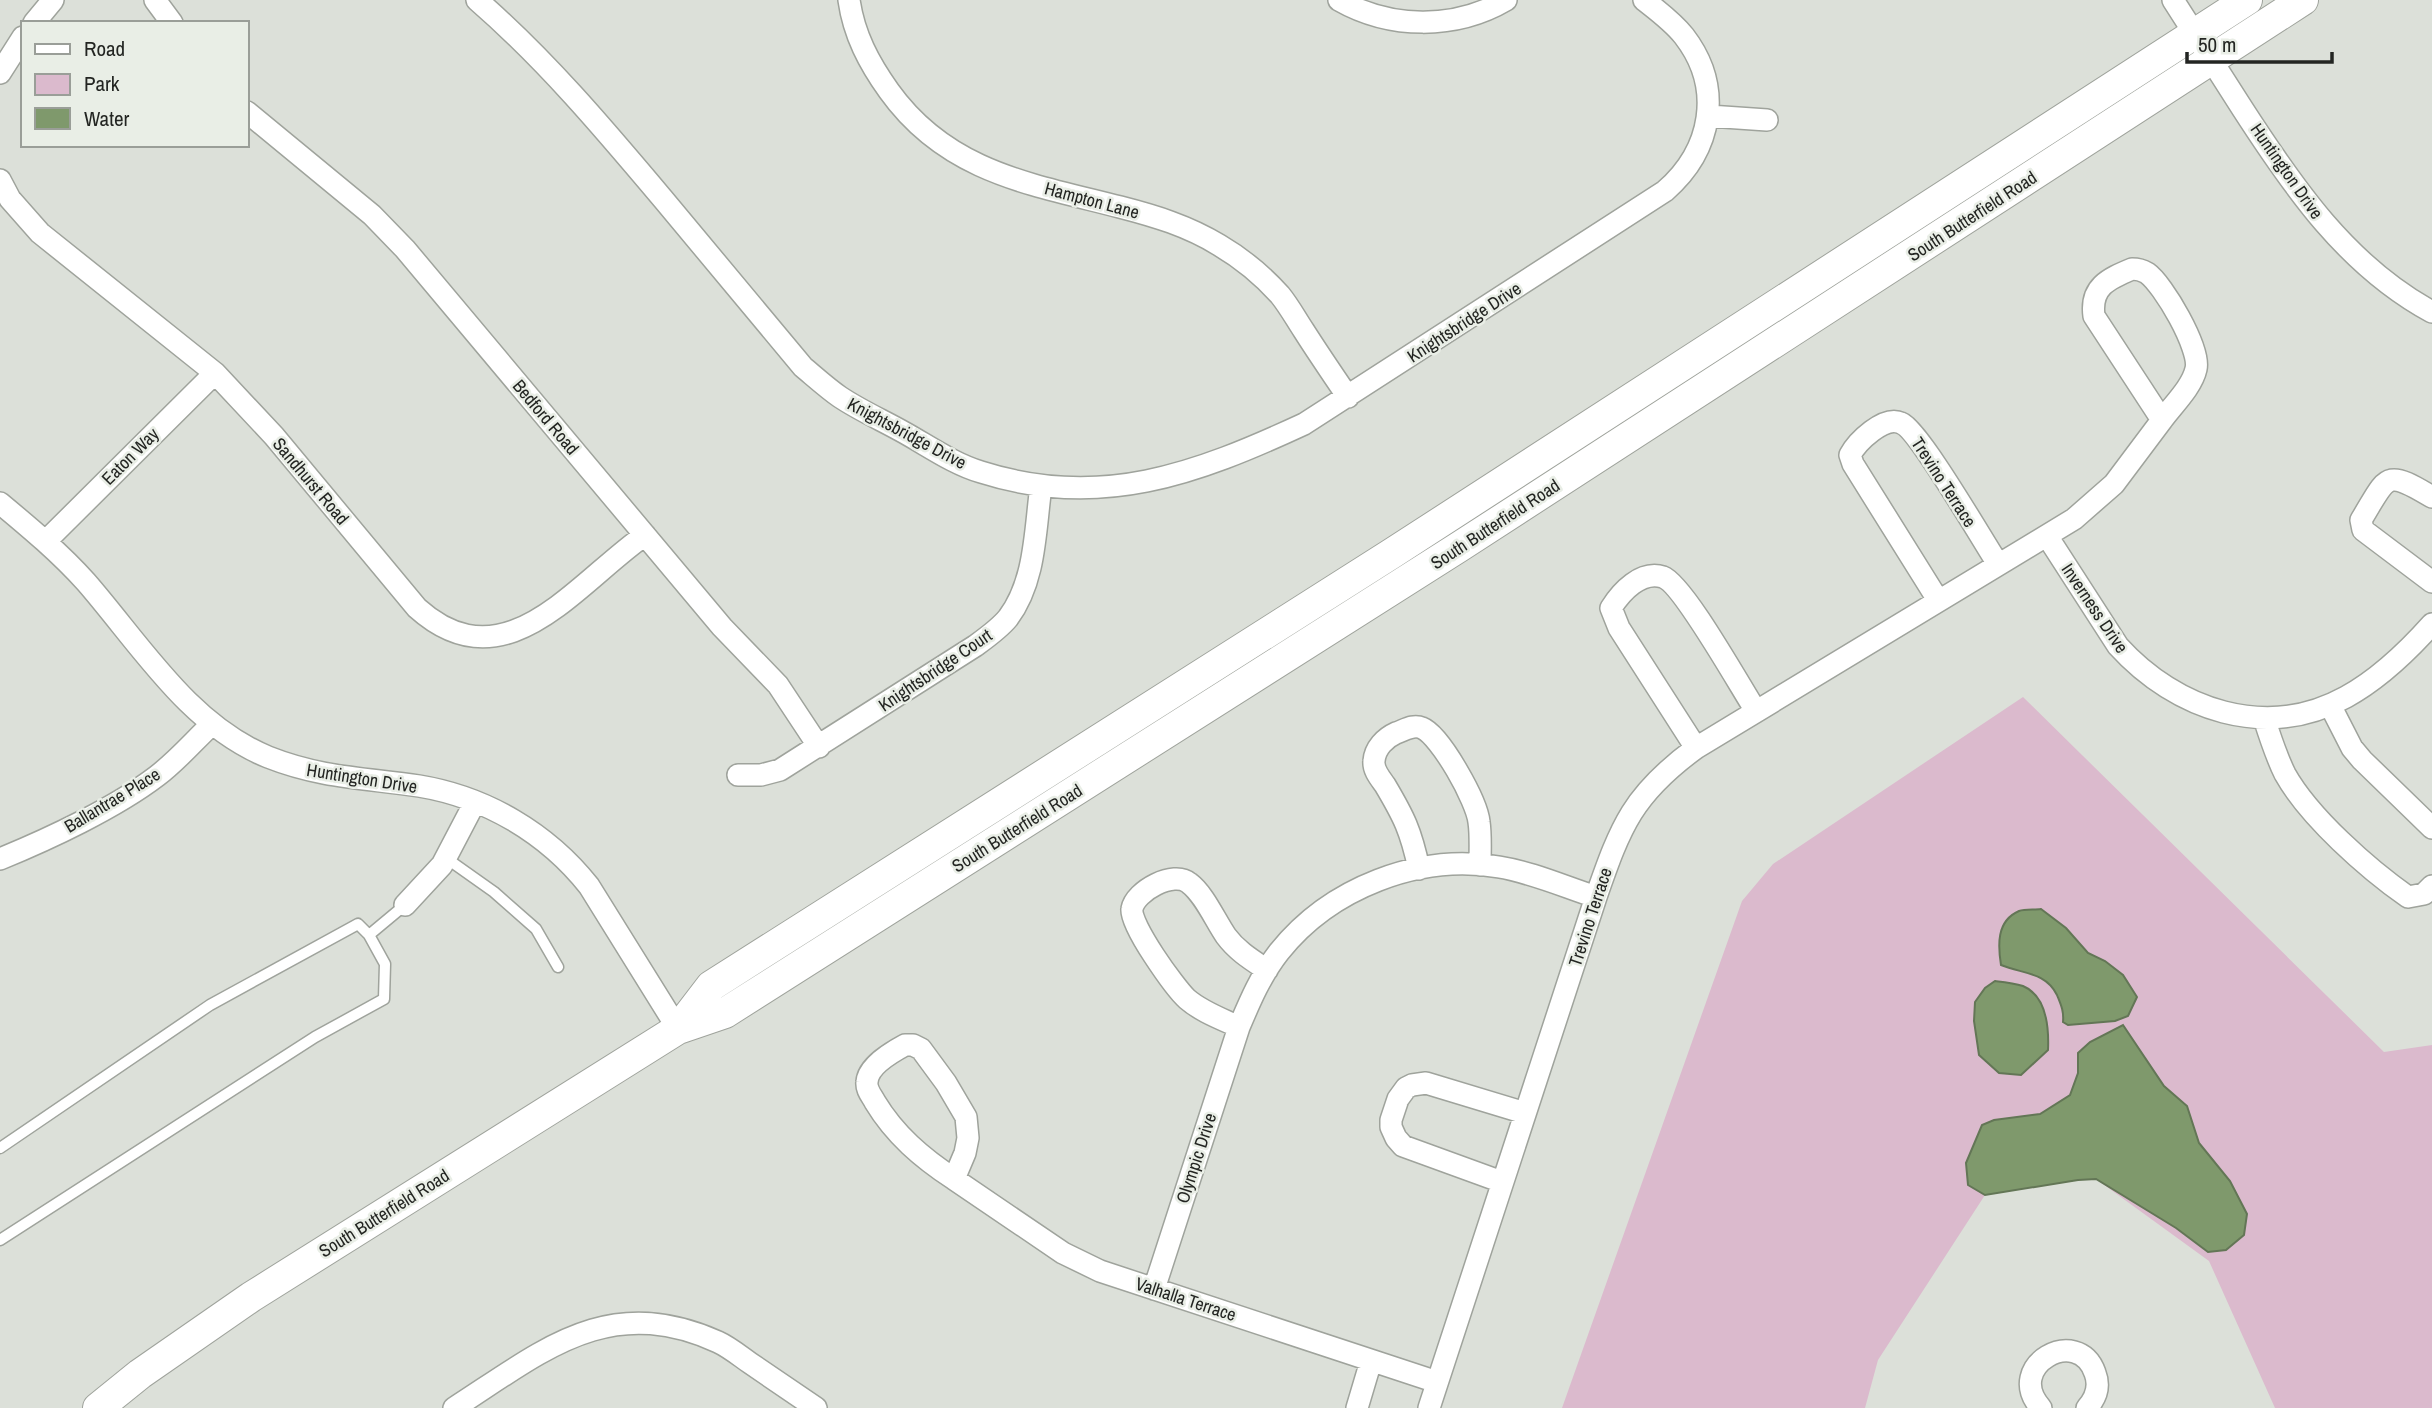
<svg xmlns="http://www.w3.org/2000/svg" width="2432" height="1408" font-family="'Archivo Narrow',sans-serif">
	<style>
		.green { fill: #dbbacd }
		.water { fill: #7f996c; stroke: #637656; stroke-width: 2 }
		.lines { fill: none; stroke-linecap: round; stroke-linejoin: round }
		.service-casing { stroke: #9fa39c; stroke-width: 13 }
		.minor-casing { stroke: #9fa39c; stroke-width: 24 }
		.secondary-casing { stroke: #9fa39c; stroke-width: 32 }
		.service { stroke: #fff; stroke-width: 10 }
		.minor { stroke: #fff; stroke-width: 21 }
		.secondary { stroke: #fff; stroke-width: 30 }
		.labels { text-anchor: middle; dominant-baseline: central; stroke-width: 5; stroke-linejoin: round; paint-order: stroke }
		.street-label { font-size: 18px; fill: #232522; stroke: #e9eee6 }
	</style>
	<rect width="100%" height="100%" fill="#dce0d9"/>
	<path class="green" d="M2023 697 2384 1052 2432 1045V1408H2275L2209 1261 2096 1179 2078 1180 1985 1195 1878 1360 1865 1408H1562L1742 901 1773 864Z"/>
	<path class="water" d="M2041 909 2066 928 2088 953 2105 961 2123 975 2137 997 2128 1016 2115 1021 2068 1025 2063 1022C2064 1011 2061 1005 2057 995 2046 972 2023 974 2001 965 1998 946 1996 921 2019 911 2025 909 2035 910 2041 909Z
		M1995 981C2004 982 2014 983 2023 986 2047 996 2049 1027 2048 1050L2021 1075 1999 1073 1979 1055 1974 1021 1975 1002 1985 988Z
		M2123 1025 2164 1086 2187 1106 2199 1143 2230 1181 2247 1214 2244 1235 2226 1250 2208 1252 2176 1228 2096 1179 2078 1180 1985 1195 1968 1185 1966 1163 1982 1125 1994 1120 2040 1114 2070 1095 2078 1073V1053L2090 1042Z"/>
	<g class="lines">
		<defs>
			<path id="service" d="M446 858 494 892 536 929 558 967
				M0 1148 210 1005 358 924 369 935 405 905
				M0 1240 315 1037 384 999 385 964 369 935"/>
			<path id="minor" d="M155 0 172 23
				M477 0C546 60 604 129 663 199 709 255 756 311 803 367 815 377 827 388 840 397 861 411 884 421 905 433 930 447 954 464 981 472 1100 510 1196 474 1304 424L1665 191C1712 150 1724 88 1684 36 1673 22 1658 11 1644 0
				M849 0C854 35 869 63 889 91 947 172 1030 184 1120 207 1155 216 1188 226 1219 245 1241 258 1263 276 1280 295 1289 306 1296 319 1304 331 1318 353 1333 375 1348 397
				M1339 0C1390 29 1455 30 1506 0
				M2173 0C2196 36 2219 72 2242 108 2293 187 2347 266 2432 312
				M34 23 53 0
				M0 73 23 37
				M247 112 372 215 405 249 722 627 778 685 819 747
				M1709 116 1767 120
				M0 180 10 199 40 233 215 373 274 436 417 608C505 687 575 584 645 535
				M2132 269C2138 269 2142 270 2147 273 2163 284 2201 349 2196 369 2192 387 2173 405 2162 420L2094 316C2090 287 2108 279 2132 269Z
				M2432 497C2384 468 2388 476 2361 520L2363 530 2432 582
				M0 503C30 528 60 553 86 582 140 644 189 725 268 757 321 778 365 778 419 786 486 797 547 833 589 886L678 1029
				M2047 536 2118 646C2176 710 2266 741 2346 697 2379 679 2407 652 2432 624
				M46 541 215 373
				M1938 600 1853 464 1850 455C1857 442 1884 415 1901 423 1918 429 1983 541 1998 564
				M2330 705 2352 748 2362 760 2432 828
				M2264 718C2270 737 2276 756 2285 774 2309 817 2368 869 2408 897L2424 894 2432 886
				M1696 748 1619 628 1611 608C1621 592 1641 570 1663 577 1683 584 1741 688 1756 711
				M738 775H761L780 770 975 646C986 638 999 629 1008 618 1036 581 1035 529 1041 486
				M0 859C49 839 115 808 157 776 177 761 194 741 212 724
				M1419 869C1411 831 1404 817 1385 785 1380 778 1373 770 1374 761 1375 748 1385 738 1396 733 1405 730 1413 724 1422 728 1440 735 1477 801 1479 822 1481 835 1480 851 1480 865
				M405 905 442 865 475 802
				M1239 1027C1222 1019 1202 1012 1187 999 1175 988 1129 924 1132 909 1135 891 1174 870 1189 883 1204 894 1215 920 1226 936 1237 951 1252 960 1267 970
				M905 1045H913L921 1049 946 1083 966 1117 968 1138 965 1153 954 1179C922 1158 895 1135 875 1102 872 1096 866 1090 867 1082 868 1066 892 1052 905 1045Z
				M954 1179 1063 1253 1100 1271 1437 1382
				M1502 1182 1403 1146 1396 1138 1391 1127V1120L1398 1099 1406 1088 1412 1085 1426 1083 1525 1113
				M1154 1289 1239 1027C1250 1001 1261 975 1279 952 1330 888 1419 853 1499 867 1531 872 1565 887 1596 897
				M454 1408C543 1351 608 1292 718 1342 729 1347 740 1356 750 1363 772 1378 794 1393 816 1408
				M1357 1408 1371 1361
				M1429 1408 1596 897C1621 825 1633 794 1696 748L2074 519 2114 484 2162 420
				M2041 1408C2003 1366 2078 1324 2095 1373 2100 1386 2096 1398 2087 1408"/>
			<path id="secondary" d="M678 1029 711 986 1391 554 2247 0
				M98 1408 140 1374 251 1297 678 1029 725 1013 1459 547 2303 0"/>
		</defs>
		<use href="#service" class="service-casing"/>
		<use href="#minor" class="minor-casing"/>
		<use href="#secondary" class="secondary-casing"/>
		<use href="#service" class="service"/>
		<use href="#minor" class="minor"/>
		<use href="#secondary" class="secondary"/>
	</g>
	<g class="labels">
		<g class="street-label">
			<text transform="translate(2287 171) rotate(55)">Huntington Drive</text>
			<text transform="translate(1092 200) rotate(15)">Hampton Lane</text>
			<text transform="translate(1972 216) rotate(-33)">South Butterfield Road</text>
			<text transform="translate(1464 322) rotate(-33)">Knightsbridge Drive</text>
			<text transform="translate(546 417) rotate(50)">Bedford Road</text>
			<text transform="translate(907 433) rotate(28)">Knightsbridge Drive</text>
			<text transform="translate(130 456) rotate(-45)">Eaton Way</text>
			<text transform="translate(311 481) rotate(50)">Sandhurst Road</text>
			<text transform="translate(1944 482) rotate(57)">Trevino Terrace</text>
			<text transform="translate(1495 524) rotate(-33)">South Butterfield Road</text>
			<text transform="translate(2095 608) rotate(56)">Inverness Drive</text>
			<text transform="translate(935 670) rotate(-34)">Knightsbridge Court</text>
			<text transform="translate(362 778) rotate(9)">Huntington Drive</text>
			<text transform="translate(112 800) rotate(-31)">Ballantrae Place</text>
			<text transform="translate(1017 828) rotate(-32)">South Butterfield Road</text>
			<text transform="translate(1590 917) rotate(-72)">Trevino Terrace</text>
			<text transform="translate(1196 1158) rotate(-72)">Olympic Drive</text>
			<text transform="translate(384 1213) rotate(-32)">South Butterfield Road</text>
			<text transform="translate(1186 1299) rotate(18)">Valhalla Terrace</text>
		</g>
	</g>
	<rect x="21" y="21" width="228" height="126" fill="#e9eee6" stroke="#9a9e98" stroke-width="2"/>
	<rect x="35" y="44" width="35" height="10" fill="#ffffff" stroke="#9a9e98" stroke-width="2"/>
	<text x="84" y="56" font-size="21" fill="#232522">Road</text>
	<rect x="35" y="74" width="35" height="21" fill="#dbbacd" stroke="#9a9e98" stroke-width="2"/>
	<text x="84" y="91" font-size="21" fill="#232522">Park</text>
	<rect x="35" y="108" width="35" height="21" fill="#7f996c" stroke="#9a9e98" stroke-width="2"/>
	<text x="84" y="126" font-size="21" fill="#232522">Water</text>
	<path d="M2187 52v10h145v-10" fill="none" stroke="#232522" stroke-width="3.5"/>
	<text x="2198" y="52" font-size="21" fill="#232522" stroke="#e9eee6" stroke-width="5" paint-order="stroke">50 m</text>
</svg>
